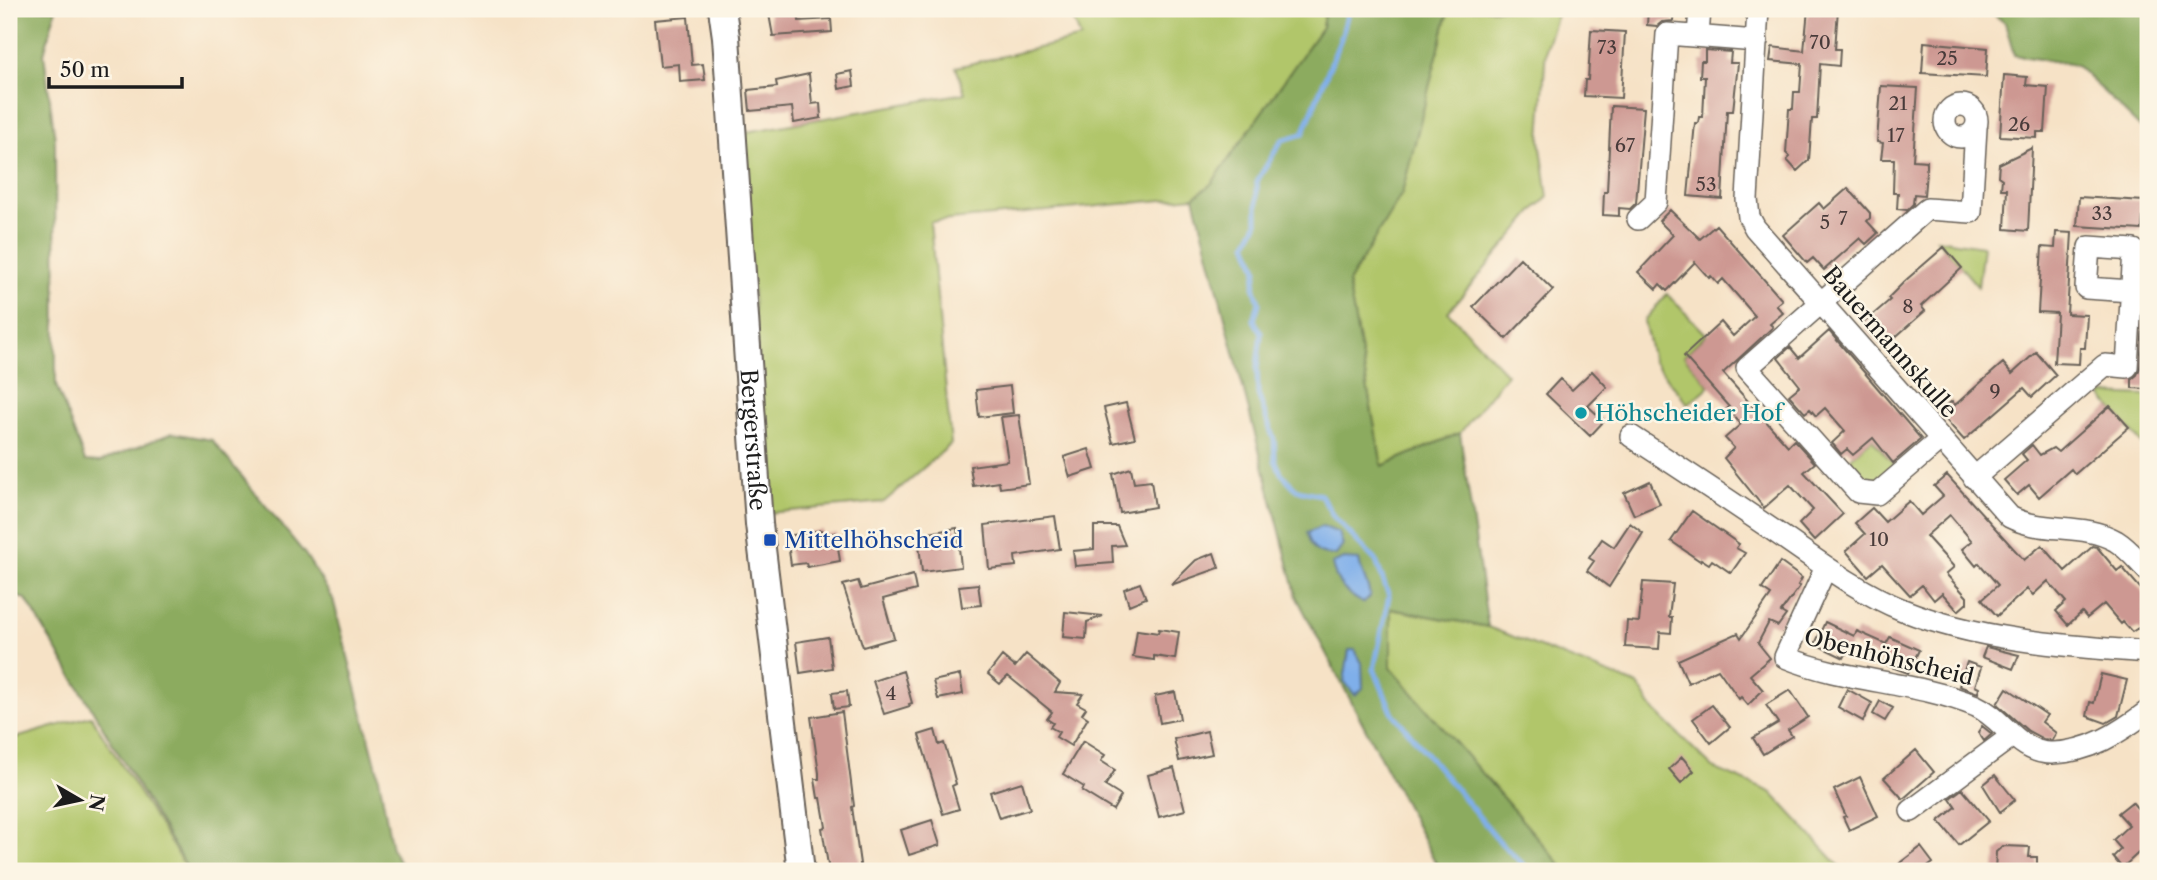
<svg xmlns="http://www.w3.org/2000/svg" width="2157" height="880" font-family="'Libre Caslon Text',serif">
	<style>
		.green { fill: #b1c66a; stroke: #667143; stroke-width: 2 }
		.forest { fill: #8cab5e; stroke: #54643d; stroke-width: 2 }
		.water { fill: #7fafea; stroke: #4e6683; stroke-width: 2 }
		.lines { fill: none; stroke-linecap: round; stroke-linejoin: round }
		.stream { stroke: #7fafea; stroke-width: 5 }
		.building { fill: #cd9892 }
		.minor-casing { stroke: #686158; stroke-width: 24 }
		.tertiary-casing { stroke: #686158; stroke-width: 30 }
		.minor { stroke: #fff; stroke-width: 21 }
		.tertiary { stroke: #fff; stroke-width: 26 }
		.culture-dot { fill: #0f9aa8; stroke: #fcf5e5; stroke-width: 2.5 }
		.transit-dot { fill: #1a4fb4; stroke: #fcf5e5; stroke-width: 2.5 }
		.labels { text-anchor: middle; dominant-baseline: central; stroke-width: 5; stroke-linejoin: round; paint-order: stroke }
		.number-label { font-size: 19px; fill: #483b3a }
		.street-label { font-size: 23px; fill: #1c1c1c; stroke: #fcf5e5 }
		.culture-label { font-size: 23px; fill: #0d838f; stroke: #fcf5e5; text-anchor: start }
		.transit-label { font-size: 23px; fill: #164399; stroke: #fcf5e5; text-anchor: start }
	</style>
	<rect width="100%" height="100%" fill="#fcf5e5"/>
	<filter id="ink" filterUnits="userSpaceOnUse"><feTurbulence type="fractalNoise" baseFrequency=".0143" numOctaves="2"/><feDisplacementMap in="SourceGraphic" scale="14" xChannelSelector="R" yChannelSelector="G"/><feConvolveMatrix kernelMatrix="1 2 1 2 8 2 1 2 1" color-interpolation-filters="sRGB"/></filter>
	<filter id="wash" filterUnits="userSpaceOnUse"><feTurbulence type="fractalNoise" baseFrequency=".00686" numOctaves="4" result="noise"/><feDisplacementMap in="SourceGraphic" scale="28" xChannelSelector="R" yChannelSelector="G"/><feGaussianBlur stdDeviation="1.57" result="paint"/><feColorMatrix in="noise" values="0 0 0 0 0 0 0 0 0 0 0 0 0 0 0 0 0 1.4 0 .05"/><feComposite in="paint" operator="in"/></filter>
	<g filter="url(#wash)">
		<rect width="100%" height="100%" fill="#f6e2c6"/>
		<path class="green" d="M1069 9H1325L1322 27 1212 184 1194 197 930 222 951 444 884 502 769 513 741 133 965 93 956 67 1081 38Z
			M1449 9H1559L1546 47 1540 140 1548 197 1537 207 1448 312 1507 374 1460 433 1382 466 1348 283 1402 193Z
			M1937 239 1983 246 1978 287Z
			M1667 294 1706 334 1684 356 1710 386 1688 404 1653 361 1644 321Z
			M2100 394 2148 396V451Z
			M1872 439 1897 468 1879 482H1860L1844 464Z
			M1390 609 1488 627 1638 685 1653 709 1713 768 1771 792 1844 871H1566L1391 668Z
			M90 716H91L188 871H9V740Z"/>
		<path class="forest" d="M9 9H56L44 54 55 139 56 385 85 461 100 462 172 433 212 440 305 554 333 599 378 772 392 849 405 871H189L26 599 9 595Z
			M1325 9H1449L1402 193 1348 283 1382 466 1460 433 1488 627 1391 609V668L1566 871H1440L1297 598 1194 197 1211 184 1322 27Z
			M1987 9H2148V135L2076 65 2014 55 2005 23Z"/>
		<path class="water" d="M1322 526 1339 533 1343 545 1336 555C1318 556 1312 551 1307 533Z
			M1344 559 1359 560C1361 574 1368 582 1370 596L1363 603C1345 593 1336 584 1332 564Z
			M1349 650H1355L1362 663 1363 688 1355 695 1344 681Z"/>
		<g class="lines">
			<path class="stream" d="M1349 9 1341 38 1303 134 1282 140 1257 181V224L1247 243 1257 269 1254 286 1259 303 1254 320 1261 333 1257 368 1258 394 1274 440 1275 460 1281 473 1297 490 1321 495 1333 516 1376 561 1389 596 1374 669 1392 712 1501 843 1530 871"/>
		</g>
		<g id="blocks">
			<path class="building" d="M768 9H798L799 21 831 19 832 32 773 36Z
				M1648 9H1674L1673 21 1662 22 1657 26 1647 25Z
				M1808 9H1838L1835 49H1840L1839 66 1820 64 1817 119H1812L1809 160 1797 171 1787 160 1790 157 1786 153 1789 109H1793L1794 92H1800L1802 64 1770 61 1772 47 1804 51Z
				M688 17 692 65 703 64 705 80 680 82 679 64 660 66 655 20Z
				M1591 30 1625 32 1621 98 1584 96 1585 80H1588Z
				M1924 42 1988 48 1986 77 1922 73Z
				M1705 50 1731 52 1730 63H1738L1733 111H1727L1722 199 1688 196 1695 123H1698L1699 117H1703L1705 77H1700L1701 61H1705Z
				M852 71 854 86 839 89 837 74Z
				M809 74 812 104 820 103 821 118 794 123 792 107 750 111 748 90 777 87 776 81Z
				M2004 75 2027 77 2026 85 2048 87 2045 132H2037V138L2000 136Z
				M1881 86 1918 88 1913 160 1927 161 1924 195 1914 194 1913 204 1907 210 1897 209 1898 193H1893L1894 159H1881L1883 143 1877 142Z
				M1611 106 1644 108 1636 203 1630 209 1619 208V216L1603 215 1604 192H1607Z
				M2032 148 2028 231 2005 229 2007 189H2001L2002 179 1998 176 1999 164Z
				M1848 188 1870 213V218L1867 221 1878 233 1866 244 1860 238 1824 270 1813 258 1807 263 1783 235 1819 203 1824 209Z
				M2079 197 2144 201 2142 230 2077 226Z
				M1670 210 1700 239 1716 225 1782 300 1776 305 1783 313 1770 324 1773 327 1723 373 1788 446 1794 440 1815 463 1804 472 1843 514 1814 541 1799 524 1813 510 1790 485 1764 508 1724 458 1734 448 1725 438 1741 424 1727 409 1729 407 1684 356 1721 322 1733 336 1755 316 1723 279 1718 284 1711 276 1709 278 1695 262 1667 291 1660 284 1656 289 1638 272 1673 235 1659 221Z
				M2056 232 2072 233 2067 314 2087 315 2085 348H2080L2079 364 2054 363 2057 313 2038 312 2042 247 2055 248Z
				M1944 247 1962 268 1921 306 1925 311 1883 348 1862 324 1890 300 1888 298 1906 280Z
				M1520 258 1553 290 1506 339 1473 307Z
				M2144 308H2148V389L2132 388V379L2137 375 2140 368Z
				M1829 331 1921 439 1893 463 1873 438 1853 455 1847 449 1841 454 1832 443 1845 431 1825 408 1816 416 1810 409 1805 413 1789 395 1800 386 1778 358 1790 347 1799 358Z
				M2036 352 2056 375 2032 397 2024 388 1964 440 1939 412 1952 401 1955 405 2003 363 2012 374Z
				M1592 371 1607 387 1588 406 1604 421 1590 436 1546 394 1560 379 1572 390Z
				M1010 386 1013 413 979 417 976 390Z
				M1126 403 1135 438 1113 443 1104 408Z
				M2110 406 2129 427 2075 474 2071 469 2039 497 2029 485 2017 495 2004 480 2027 460 2022 454 2032 445 2040 455 2053 448 2058 452Z
				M1019 415 1029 484 1000 488 999 482 973 486 970 466 1008 461 1001 417Z
				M1089 449 1095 469 1070 477 1064 457Z
				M1131 468 1134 483 1151 481 1155 507 1120 513 1113 474Z
				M1947 475 2024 560 2042 545 2065 571 2093 546 2097 547 2117 571 2122 567 2148 597V639L2138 628 2132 632 2123 622 2121 624 2104 604 2087 618 2082 612 2068 625 2056 611 2066 602 2048 581 2033 595 2027 589 1997 616 1982 599 1998 585 1979 563 1976 566 1962 549 1972 541 1950 515 1926 536 1954 567 1946 574 1967 597V603L1958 611 1942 593 1934 600 1922 585 1910 595 1882 564 1868 576 1846 551 1865 534 1855 523 1872 508 1885 522 1909 501 1921 515 1943 496 1934 486Z
				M1650 481 1660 504 1634 515 1624 493Z
				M1692 511 1739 544 1736 548 1745 553 1731 573 1712 560 1709 564 1701 559 1700 561 1671 541Z
				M1055 516 1060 549 1015 556 1016 566 989 569 985 525Z
				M1630 523 1643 533 1609 587 1587 571 1594 561 1589 558 1602 539 1614 547Z
				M1094 526H1117L1125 545 1112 546 1113 563 1075 566 1073 551 1094 549Z
				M957 528 961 567 922 572 918 535Z
				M822 530V535L836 533 840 561 807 567 806 563 791 565 787 536Z
				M1214 553 1219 568 1171 585 1196 560Z
				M1780 562 1802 578 1798 585 1800 586 1781 612 1786 615 1778 626 1769 622 1758 643 1770 658 1750 675 1763 690 1748 705 1741 697 1739 699 1718 669 1688 683 1678 660 1738 633 1741 638 1771 595 1762 589Z
				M913 575 916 590 883 599 894 638 863 647 843 585 858 581 861 589Z
				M1643 582 1673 584 1669 617H1672L1671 633 1660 632 1659 649 1625 647 1627 621 1639 622Z
				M1140 583 1146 598 1129 605 1124 589Z
				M978 584 981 605 962 607 959 586Z
				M1065 612 1103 616 1087 622 1086 639 1063 637Z
				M1825 622 1854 636 1857 631 1886 644 1890 637 1919 650 1908 673 1889 666 1879 660 1880 658 1851 644 1844 658 1815 644Z
				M1159 629 1179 632 1175 659 1154 656V660L1133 657 1137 630 1158 633Z
				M828 637 832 668 800 673 796 642Z
				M1986 647 2019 655 2013 669 1982 657Z
				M1026 654 1060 683 1055 692 1083 694 1077 703 1086 708 1082 714 1088 718 1071 746 1056 737 1059 732 1050 727 1053 723 1047 719 1052 712 1008 676 1000 684 988 674 1002 656 1015 667Z
				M1967 662 1981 667 1975 686 1979 688 1978 693 1959 686Z
				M903 671 912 703 909 704 910 706 884 714 873 681Z
				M2101 674 2127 680 2118 716 2106 723 2087 716 2090 702 2094 703Z
				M960 675 963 694 938 699 933 681Z
				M2007 688 2047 715 2042 722 2056 733 2052 740 2043 739 2028 731 1997 704Z
				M1847 689 1872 703 1863 721 1838 707Z
				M1790 690 1808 717 1788 730 1792 736 1763 754 1753 738 1778 723 1766 705Z
				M847 691 849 707 834 709 832 693Z
				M1175 692 1180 719 1160 723 1155 696Z
				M1880 701 1893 708 1885 721 1873 714Z
				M1712 705 1730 727 1711 743 1693 719Z
				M842 712 854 806 852 807 861 871H829L822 828 826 827 821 798H818L815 779H819V773L811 717Z
				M1982 726 1992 734 1984 741 1978 732Z
				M935 730 939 745 944 743 952 769 956 784 952 786 959 809 943 814 919 735Z
				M1207 731 1212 754 1179 761 1174 739Z
				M1083 741 1105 755 1101 761 1115 770 1105 786 1121 796 1113 810 1082 791 1084 787 1063 774Z
				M1916 750 1934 772 1903 799 1884 778Z
				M1682 757 1694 771 1681 783 1669 769Z
				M1174 768 1185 810 1159 817 1148 775Z
				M1995 775 2015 800 2000 812 1983 785Z
				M1860 777 1878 816 1849 830 1843 817 1846 816 1834 790Z
				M1022 782 1030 809 999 818 990 792Z
				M1962 789 1989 821 1959 845 1939 821 1956 807 1950 798Z
				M2148 799V844L2122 868 2113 857 2121 849 2113 840 2129 825 2118 813 2132 802 2138 809Z
				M932 820 940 845 909 855 901 830Z
				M2003 846 2030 847 2029 857H2037V871H1995L1996 852Z
				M1921 847 1933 863 1922 871H1893L1901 862Z"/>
		</g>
	</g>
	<g filter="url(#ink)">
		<use href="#blocks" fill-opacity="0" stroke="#686158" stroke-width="2"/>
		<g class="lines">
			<defs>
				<path id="minor" d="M1758 9 1747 199 1749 217 1755 228 2010 517C2043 534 2083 522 2116 541 2129 549 2138 561 2148 571
					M1698 36 1700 9
					M1945 121a16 16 0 1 1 32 0a16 16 0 1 1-32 0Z
					M1638 219 1656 202 1667 34 1757 41
					M1631 436C1680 468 1729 500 1777 533 1818 561 1858 592 1903 610 1980 641 2067 646 2148 652
					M1940 440 1877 494 1858 492 1747 368 1927 209 1971 212 1976 128
					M1974 478 2105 365 2127 367 2134 250 2089 247 2086 288 2131 291
					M1826 567 1785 657C1845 682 1915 681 1976 706 2003 718 2019 754 2052 753 2090 752 2119 733 2148 711
					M1911 811 2012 736"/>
				<g id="tertiary">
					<path id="s1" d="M722 9 726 37 759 524 801 871"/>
				</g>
			</defs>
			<use href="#minor" class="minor-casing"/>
			<use href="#tertiary" class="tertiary-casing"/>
			<use href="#minor" class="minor"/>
			<use href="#tertiary" class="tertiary"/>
		</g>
	</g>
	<circle class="culture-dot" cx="1581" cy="413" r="7"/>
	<rect class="transit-dot" x="763" y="533" width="14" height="14" rx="3.5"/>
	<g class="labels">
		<g class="number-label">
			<text x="1820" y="42">70</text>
			<text x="1607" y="47">73</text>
			<text x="1947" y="58">25</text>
			<text x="1898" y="103">21</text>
			<text x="2019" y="124">26</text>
			<text x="1896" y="135">17</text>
			<text x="1625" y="145">67</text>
			<text x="1706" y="184">53</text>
			<text x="2102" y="213">33</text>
			<text x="1843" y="218">7</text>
			<text x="1825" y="222">5</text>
			<text x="1908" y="306">8</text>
			<text x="1995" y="391">9</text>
			<text x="1879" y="539">10</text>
			<text x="891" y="693">4</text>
		</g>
		<g class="street-label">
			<text transform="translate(1890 342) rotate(49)">Bauermannskulle</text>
			<text stroke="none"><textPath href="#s1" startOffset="432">Bergerstraße</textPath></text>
			<text transform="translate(1889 657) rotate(14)">Obenhöhscheid</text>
		</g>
		<g class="culture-label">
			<text x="1595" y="413">Höhscheider Hof</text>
		</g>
		<g class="transit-label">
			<text x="784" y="540">Mittelhöhscheid</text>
		</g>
	</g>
	<rect width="2157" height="880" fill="none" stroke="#fcf5e5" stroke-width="35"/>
	<g transform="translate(80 800) rotate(99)" stroke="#fcf5e5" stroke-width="5" paint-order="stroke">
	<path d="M0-5L12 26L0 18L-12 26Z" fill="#1c1c1c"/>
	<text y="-10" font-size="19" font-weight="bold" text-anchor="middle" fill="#1c1c1c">N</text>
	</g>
	<path d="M49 77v10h133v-10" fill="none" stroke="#1c1c1c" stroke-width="3.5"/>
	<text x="60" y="77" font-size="21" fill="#1c1c1c" stroke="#fcf5e5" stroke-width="5" paint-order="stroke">50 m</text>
</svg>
